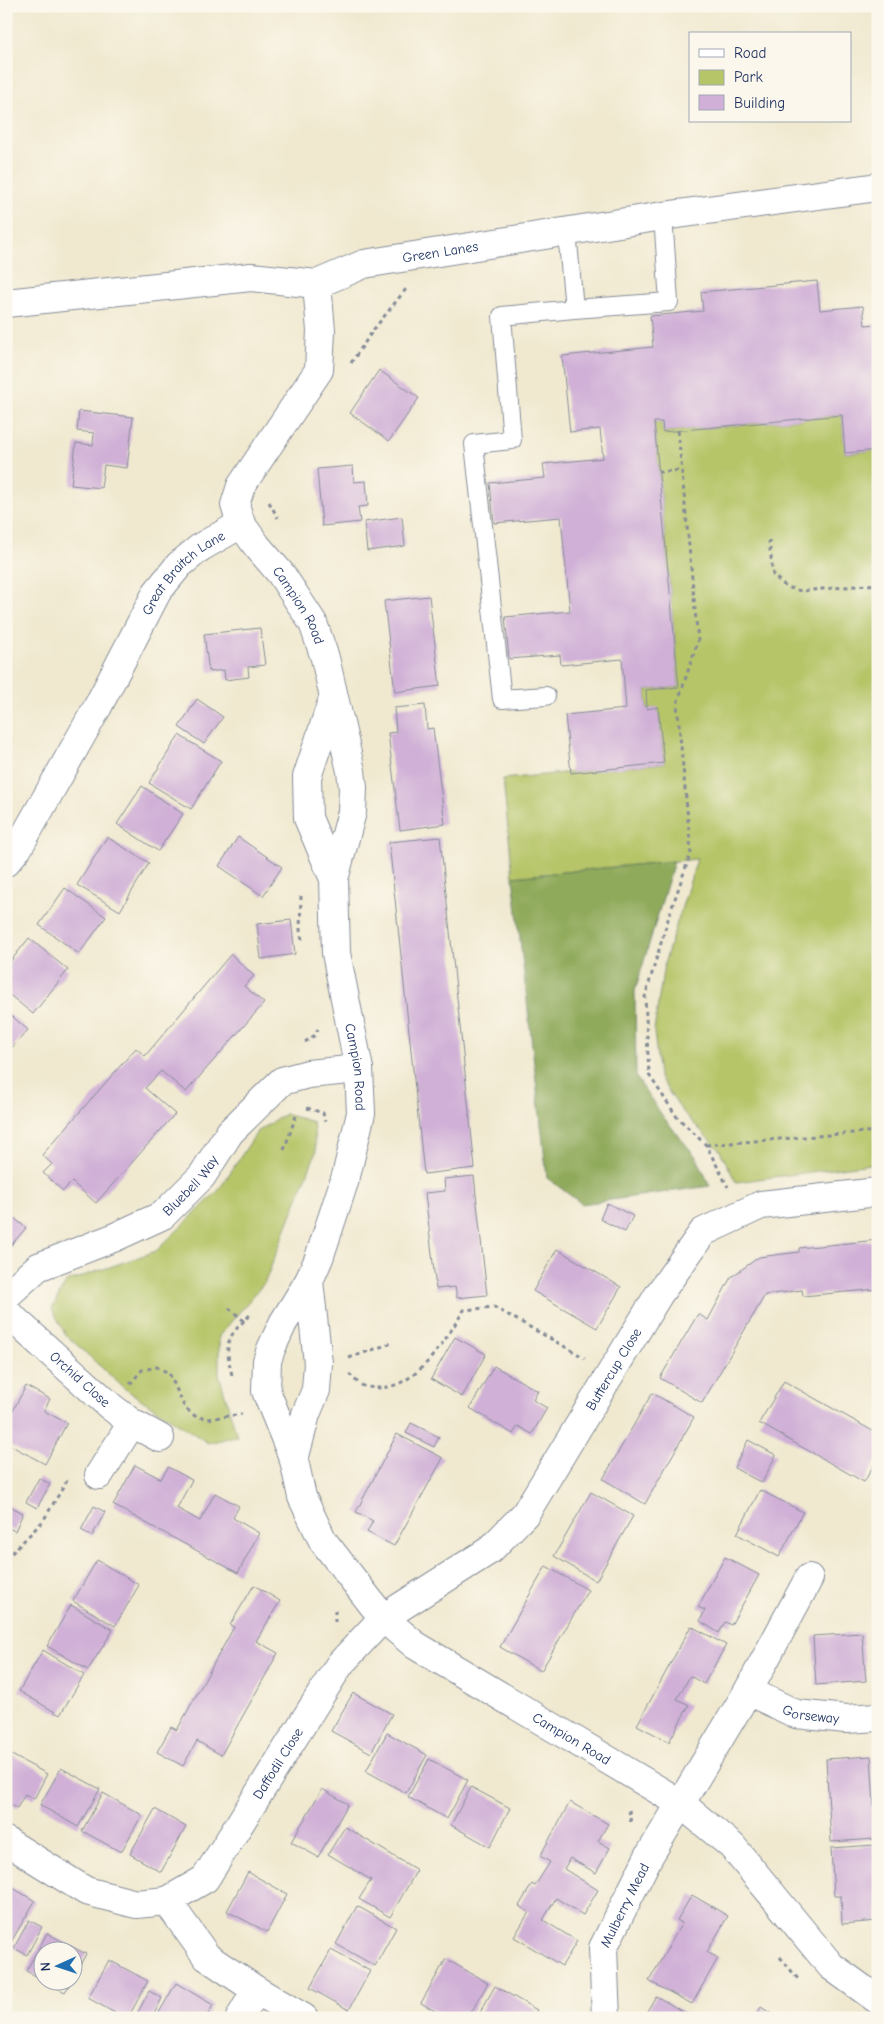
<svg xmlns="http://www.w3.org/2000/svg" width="884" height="2024" font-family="'Comic Neue',sans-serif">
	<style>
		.green { fill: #b6c567; stroke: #687a62 }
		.forest { fill: #90aa5c; stroke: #566c5d }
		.building { fill: #d0b0d7 }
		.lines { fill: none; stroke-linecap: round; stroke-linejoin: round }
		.lane-casing { stroke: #868c97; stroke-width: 20 }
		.street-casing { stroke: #868c97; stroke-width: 30 }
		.secondary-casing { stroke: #868c97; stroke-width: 30 }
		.path { stroke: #868c97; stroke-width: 3; stroke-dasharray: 4 4; stroke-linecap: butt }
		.lane { stroke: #fff; stroke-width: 18 }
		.street { stroke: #fff; stroke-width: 28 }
		.secondary { stroke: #fff; stroke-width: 28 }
		.labels { text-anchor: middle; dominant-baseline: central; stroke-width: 4; stroke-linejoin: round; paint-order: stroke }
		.street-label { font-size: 14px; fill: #1b2f5e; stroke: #fbf7ec }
	</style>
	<rect width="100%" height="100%" fill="#fbf7ec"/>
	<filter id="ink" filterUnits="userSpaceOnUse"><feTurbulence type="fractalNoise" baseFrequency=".02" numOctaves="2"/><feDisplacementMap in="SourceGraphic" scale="10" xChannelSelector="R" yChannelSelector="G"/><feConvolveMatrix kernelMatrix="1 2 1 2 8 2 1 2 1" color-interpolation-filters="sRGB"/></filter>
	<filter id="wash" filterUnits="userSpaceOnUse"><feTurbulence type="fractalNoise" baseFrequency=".0096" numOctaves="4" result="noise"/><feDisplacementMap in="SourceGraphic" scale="20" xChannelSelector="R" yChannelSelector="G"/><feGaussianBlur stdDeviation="1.12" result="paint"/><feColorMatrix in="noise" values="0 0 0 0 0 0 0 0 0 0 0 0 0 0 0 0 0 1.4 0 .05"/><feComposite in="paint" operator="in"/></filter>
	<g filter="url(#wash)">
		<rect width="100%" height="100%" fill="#f0e9d0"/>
		<path class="green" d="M842 415 845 453 878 450V1163L736 1182 720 1151 682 1111 659 1077 654 1031 664 964 697 859 513 877 503 779 664 763 658 708 647 709 646 690 679 687 654 422H662L663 432Z
			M285 1114 313 1122 316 1152 265 1282 219 1336V1374L237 1436 208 1443 125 1389 66 1335 52 1309 66 1282 156 1251 218 1191 257 1132Z"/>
		<path class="forest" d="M674 861 635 991 636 1077 664 1118 697 1158 710 1186 582 1204 547 1178 513 877Z"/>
		<g id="blocks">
			<path class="building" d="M817 281 820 310 863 306 865 325 878 324V450L845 453 842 415 663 432 662 422H654L679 687 646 690 647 709 658 707 664 763 571 773 565 715 626 709 622 659 561 665 560 655 509 659 505 617 570 611 561 517 494 523 490 483 545 478 543 464 603 458 600 429 570 432 562 356 653 347 650 316 703 311 701 292Z
				M379 370 419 398 389 441 350 413Z
				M79 411 133 417 127 468 104 465 101 488 71 485 76 443 93 445 94 433 77 431Z
				M353 466 354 482 366 481 368 506 358 507 360 522 322 526 317 469Z
				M402 517 405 546 367 551 364 522Z
				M429 596 440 686 395 692 384 601Z
				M260 628 265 665 248 667 249 677 225 680 224 670 209 672 204 634Z
				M197 699 223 717 204 744 179 727Z
				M425 705 427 729 433 728 445 824 400 830 388 733 396 732 394 708Z
				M179 735 221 761 191 809 149 783Z
				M142 786 183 814 158 851 117 824Z
				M107 837 149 863 120 911 77 885Z
				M238 837 282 867 263 896 219 866Z
				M440 837 475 1168 424 1174 389 842Z
				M65 888 106 917 79 954 39 925Z
				M291 920 295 954 261 959 257 924Z
				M29 938 68 970 33 1014 6 992V967Z
				M231 954 254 976 244 986 264 1003 186 1092 161 1071 145 1088 175 1114 96 1203 72 1182 63 1191 43 1173 52 1164 42 1155 136 1048 145 1056Z
				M6 1011 28 1030 6 1054Z
				M474 1176 487 1295 457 1298 455 1287 436 1289 425 1193 445 1191 444 1179Z
				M607 1203 633 1216 625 1232 600 1219Z
				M6 1211 26 1228 6 1251Z
				M878 1240V1289L803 1296 802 1290 765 1295 702 1403 660 1378 698 1314 708 1320 731 1277 759 1257 799 1252V1248Z
				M557 1249 621 1287 597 1328 533 1291Z
				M455 1337 486 1354 462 1397 431 1379Z
				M494 1366 538 1391 533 1400 547 1408 532 1434 518 1426 513 1434 470 1408Z
				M784 1381 878 1434V1458L864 1482 759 1423Z
				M26 1386 50 1399 44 1411 67 1423 45 1464 6 1443V1412L11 1414Z
				M652 1393 694 1417 645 1504 603 1479Z
				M411 1423 439 1437 434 1447 406 1433Z
				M397 1434 443 1458 394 1546 367 1532 373 1521 356 1512Z
				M748 1440 776 1455 762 1483 734 1468Z
				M135 1465 161 1479 168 1467 192 1480 177 1508 200 1521 215 1493 239 1506 233 1518 259 1533 238 1573 113 1505Z
				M39 1478 50 1484 37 1508 26 1502Z
				M878 1487V1506H874L872 1488Z
				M760 1490 803 1512 779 1557 737 1534Z
				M591 1492 633 1516 596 1581 554 1556Z
				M8 1505 23 1513 15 1531 6 1527Z
				M94 1506 105 1512 92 1536 81 1530Z
				M725 1557 759 1575 731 1625 725 1622 719 1633 700 1621 705 1610 698 1607Z
				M97 1560 139 1585 115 1626 73 1601Z
				M546 1566 588 1590 541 1671 500 1647Z
				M254 1585 280 1601 256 1641 278 1653 221 1755 197 1741 183 1766 157 1752 171 1727 177 1730 234 1627 230 1625Z
				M71 1605 113 1630 88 1670 47 1646Z
				M691 1626 726 1645 704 1684 690 1676 677 1699 689 1705 669 1742 637 1725Z
				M862 1633 866 1681 816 1685 813 1636Z
				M43 1650 84 1675 60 1715 19 1691Z
				M353 1693 392 1714 371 1753 331 1731Z
				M387 1733 427 1755 406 1793 366 1771Z
				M6 1752 47 1774 34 1799 25 1794 17 1808 6 1802Z
				M871 1756 876 1839 831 1842 826 1759Z
				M429 1759 468 1780 447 1819 408 1797Z
				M61 1768 100 1789 78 1827 40 1805Z
				M471 1787 510 1808 490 1847 451 1825Z
				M322 1789 348 1804 318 1857 291 1842Z
				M103 1793 142 1815 121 1852 82 1831Z
				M570 1802 608 1824 598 1841 610 1848 596 1873 570 1858 564 1869 598 1890 583 1915 556 1898 543 1920 577 1941 562 1966 514 1937 529 1912 519 1906 532 1884 535 1886 550 1862 540 1856Z
				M155 1809 186 1827 161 1872 130 1854Z
				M345 1827 417 1870 390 1917 359 1899 371 1880 328 1854Z
				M875 1845 878 1921 842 1924 841 1896H834L831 1848Z
				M248 1872 287 1894 267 1932 227 1911Z
				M6 1884 35 1901 11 1942 6 1939Z
				M692 1895 728 1916 707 1952 718 1958 692 2004 649 1981 682 1923 677 1920Z
				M357 1906 396 1928 375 1966 336 1944Z
				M29 1920 42 1927 27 1955 14 1948Z
				M47 1933 86 1954 72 1979V1952H42V1979L26 1971Z
				M331 1950 370 1971 349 2010 310 1988Z
				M446 1959 488 1983 468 2018H447L421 2003Z
				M109 1960 148 1981 128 2018H124L88 1998Z
				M46 1982H71L65 1992Z
				M176 1983 213 2005 206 2018H156Z
				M495 1986 537 2010 532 2018H477Z
				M149 1991 162 1998 152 2018H135Z
				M656 1996 694 2018H643Z
				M761 2007 778 2018H755Z"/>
		</g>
	</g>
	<g filter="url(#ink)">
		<use href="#blocks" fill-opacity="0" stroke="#868c97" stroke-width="1"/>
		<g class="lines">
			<defs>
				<path id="lane" d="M567 231 574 309 669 302 663 216
					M546 696 502 699 474 444 512 440 502 316 574 309"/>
				<g id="street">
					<path id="s1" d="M317 284 321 331 319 370 241 486 235 505 241 524 257 546 281 574 313 623 325 658 351 771 353 788 352 812 334 879 336 953 359 1069 361 1113 346 1176 319 1258 309 1281 283 1323 271 1349 267 1361 266 1391 294 1460 302 1497 323 1541 383 1618 415 1645 680 1803 732 1846 831 1966 878 2000"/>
					<path d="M333 699 307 777 308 818 334 879"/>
					<path id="s2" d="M6 862 18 848 97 708 157 592 179 565 201 547 241 524"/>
					<path id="s3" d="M6 1296 38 1267 113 1238 163 1215 202 1176 230 1132 282 1081 308 1074 359 1069"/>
					<path id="s4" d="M6 1312 110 1406 132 1423 160 1438"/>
					<path d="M294 1460 306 1414 316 1390 318 1363 309 1281"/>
					<path d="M99 1475 132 1423"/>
					<path id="s5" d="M748 1691 796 1714 846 1719 878 1717"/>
					<path d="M6 1841 86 1891 136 1904 167 1901"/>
					<path d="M240 2018 256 1990"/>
					<path id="s6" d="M304 2018 256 1990 207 1957 167 1901 205 1879 340 1664 383 1618 490 1550 525 1514 659 1294 703 1232 761 1205 878 1192"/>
					<path id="s7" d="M606 2018 603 1948 649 1856 748 1691 809 1578"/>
				</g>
				<g id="secondary">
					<path id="s8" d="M6 303 251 277 317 284 364 264 663 216 878 187"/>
				</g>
			</defs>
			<use href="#lane" class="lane-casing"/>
			<use href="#street" class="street-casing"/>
			<use href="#secondary" class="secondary-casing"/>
			<path class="path" d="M351 363 374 329 406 289
				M678 431 698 641 677 704 691 852 669 916 645 997 649 1075 677 1117 706 1145 728 1187
				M658 472 682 470
				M269 502 278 518
				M769 540 773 575 786 587 801 591 878 584
				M301 896 300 930 302 940
				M305 1042 315 1035 318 1029
				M307 1108 323 1113 325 1122
				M706 1145 878 1131
				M284 1150 297 1113
				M229 1308 244 1321
				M349 1358 392 1343
				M349 1374C354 1378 359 1385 364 1386 412 1399 443 1343 464 1310L494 1307 585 1358
				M232 1375C224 1342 226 1338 251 1314
				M130 1384 142 1370 157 1367 169 1373 185 1408 195 1416 208 1419 242 1414
				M6 1559 43 1521 68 1479
				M335 1622V1608
				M629 1810 631 1824
				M780 1957 798 1979"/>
			<use href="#lane" class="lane"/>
			<use href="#street" class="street"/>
			<use href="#secondary" class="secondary"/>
		</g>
	</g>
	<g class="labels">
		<g class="street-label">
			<text stroke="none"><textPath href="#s8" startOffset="441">Green Lanes</textPath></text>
			<text stroke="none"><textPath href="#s2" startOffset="342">Great Braitch Lane</textPath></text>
			<text stroke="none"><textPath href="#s1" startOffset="366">Campion Road</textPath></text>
			<text stroke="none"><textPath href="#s1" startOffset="842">Campion Road</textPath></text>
			<text stroke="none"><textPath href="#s3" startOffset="219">Bluebell Way</textPath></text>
			<text stroke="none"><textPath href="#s6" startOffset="891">Buttercup Close</textPath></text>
			<text stroke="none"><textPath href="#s4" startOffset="100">Orchid Close</textPath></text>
			<text stroke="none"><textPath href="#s5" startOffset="68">Gorseway</textPath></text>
			<text stroke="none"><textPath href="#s1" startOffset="1668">Campion Road</textPath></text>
			<text stroke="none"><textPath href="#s6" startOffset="364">Daffodil Close</textPath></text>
			<text stroke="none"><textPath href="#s7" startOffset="118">Mulberry Mead</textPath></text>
		</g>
	</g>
	<rect width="884" height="2024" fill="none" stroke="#fbf7ec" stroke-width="25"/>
	<rect x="689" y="32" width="162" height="90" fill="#fbf7ec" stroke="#a1a7b3"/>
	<rect x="699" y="49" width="25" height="8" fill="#ffffff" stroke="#a1a7b3"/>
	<text x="734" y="58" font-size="15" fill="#1b2f5e">Road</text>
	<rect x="699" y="70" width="25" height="15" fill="#b6c567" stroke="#a1a7b3"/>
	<text x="734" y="82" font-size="15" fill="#1b2f5e">Park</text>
	<rect x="699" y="95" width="25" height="15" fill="#d0b0d7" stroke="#a1a7b3"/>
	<text x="734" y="108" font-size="15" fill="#1b2f5e">Building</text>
	<g transform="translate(58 1966) rotate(267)"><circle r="24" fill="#fbf7ec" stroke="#a1a7b3"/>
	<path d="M0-4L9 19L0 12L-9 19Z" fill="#1f6fb2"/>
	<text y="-8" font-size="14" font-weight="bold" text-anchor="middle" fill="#1b2f5e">N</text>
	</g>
</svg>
